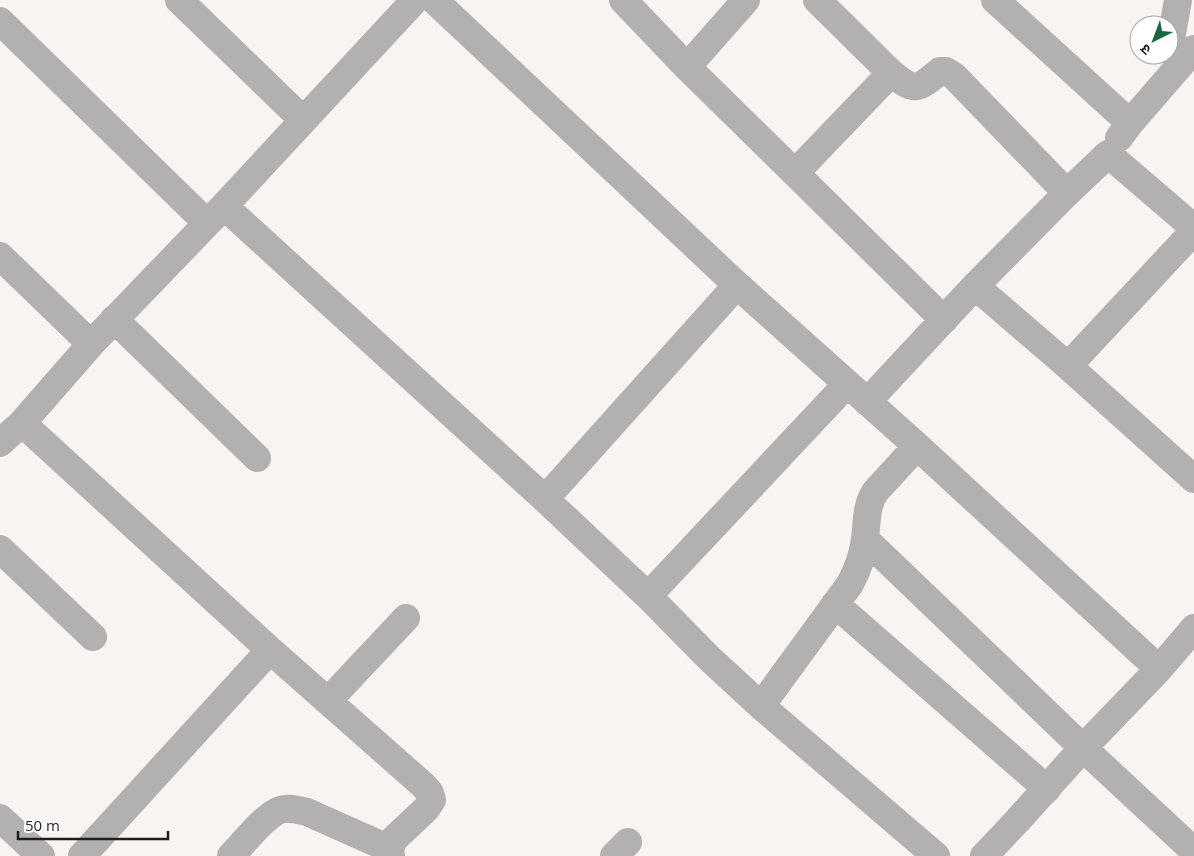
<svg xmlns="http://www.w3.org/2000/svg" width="1194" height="856" font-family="'Open Sans','Noto Sans Devanagari',sans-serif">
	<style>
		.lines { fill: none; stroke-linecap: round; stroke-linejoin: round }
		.minor { stroke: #b3b1b0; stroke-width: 28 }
	</style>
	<rect width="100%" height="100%" fill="#f9f4f2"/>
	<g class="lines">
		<path class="minor" d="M179 0 303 120
			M434 0 737 285 917 446 1159 669
			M623 0 687 67 795 173
			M817 0 891 73C915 92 917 90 940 71H946L954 76 1067 193 1108 154 1194 228
			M995 0 1130 123
			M0 21 207 223
			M1169 51 1178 0
			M687 67 746 0
			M891 73 795 173 944 320
			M1119 138 1130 123 1194 49
			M224 206 545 499 648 596 709 658 761 706 936 856
			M1194 231 1068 366 1194 479
			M0 256 91 344
			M975 286 1068 366
			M114 319 257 458
			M867 402 975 286 1067 193
			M22 423 270 650 423 785 430 793 432 800 426 809 394 839 390 849 391 856
			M0 443 22 423 91 344 224 206 415 0
			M545 499 737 285
			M865 539 1083 748 1159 669 1194 628
			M0 549 93 637
			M648 596 847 384
			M835 604 1047 789
			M328 701 406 618
			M761 706 850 584C858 569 863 555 865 539 867 522 866 506 875 492L917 446
			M0 818 41 856
			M82 856 270 650
			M231 856C243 844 264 816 280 810 288 807 298 810 307 812L390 849
			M614 856 628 842
			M984 856 1018 820 1083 748 1194 851"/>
	</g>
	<g transform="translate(1154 40) rotate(222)"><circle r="24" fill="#ffffff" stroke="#a6a5a5"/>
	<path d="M0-4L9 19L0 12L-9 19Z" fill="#17693a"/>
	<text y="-8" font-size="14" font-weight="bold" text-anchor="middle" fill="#201e1d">उ</text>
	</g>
	<path d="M18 831v8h150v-8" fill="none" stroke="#201e1d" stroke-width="2.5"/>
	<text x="25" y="831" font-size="15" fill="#201e1d" stroke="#ffffff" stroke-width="4" paint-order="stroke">50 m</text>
</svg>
